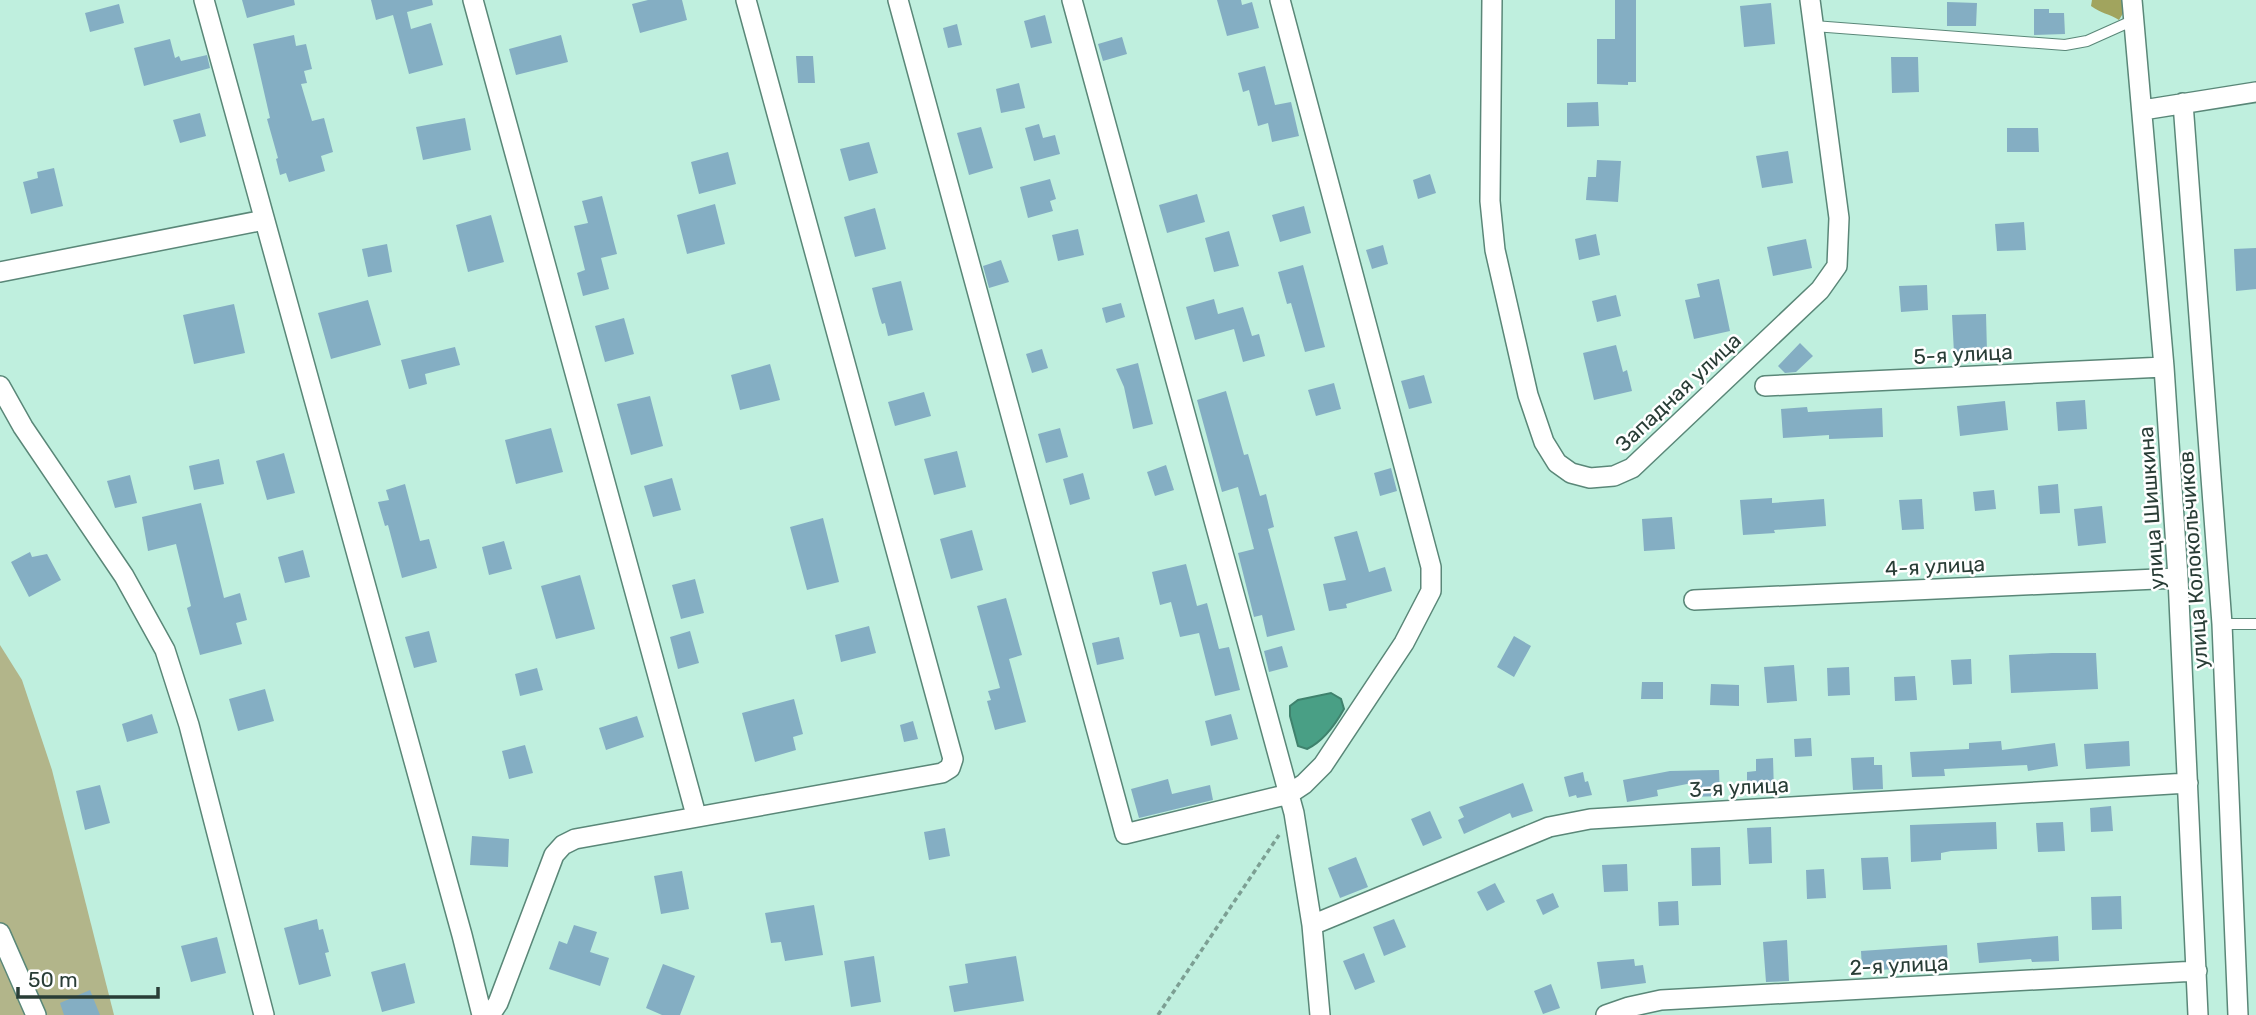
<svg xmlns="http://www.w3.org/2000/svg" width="2256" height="1015" font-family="Rubik,sans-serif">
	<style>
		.green { fill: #b2b58a }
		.forest { fill: #a1a45e }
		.water { fill: #499f85; stroke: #3f826d; stroke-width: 2 }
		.building { fill: #84aec3 }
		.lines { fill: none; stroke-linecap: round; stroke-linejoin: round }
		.service-casing { stroke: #5a8778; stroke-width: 12 }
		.minor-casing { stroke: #5a8778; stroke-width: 22 }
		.path { stroke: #7c9f93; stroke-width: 3.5; stroke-dasharray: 5 3.5; stroke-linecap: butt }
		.service { stroke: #fff; stroke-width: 10 }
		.minor { stroke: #fff; stroke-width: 19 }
		.labels { text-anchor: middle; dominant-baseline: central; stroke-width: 5; stroke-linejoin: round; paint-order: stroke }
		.street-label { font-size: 21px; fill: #293d36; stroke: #fff }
	</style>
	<rect width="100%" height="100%" fill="#bfefde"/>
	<path class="green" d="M0 645 22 680 52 770 114 1015H0Z"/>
	<path class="forest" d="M2092 0H2127L2125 10 2119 20C2110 14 2100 13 2091 6Z"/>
	<path class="water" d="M1331 693 1341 699 1344 709C1335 725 1324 741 1307 749L1298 746 1290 716V706L1298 700Z"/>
	<path class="building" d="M242 0H294L295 5 247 18Z
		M371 0H432L433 5 407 12 411 29 431 23 443 65 409 74 393 15 376 20Z
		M648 0H682L687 20 640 33 632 4Z
		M1217 0H1241L1242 5 1252 2 1259 28 1227 36Z
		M1615 0H1636V82H1628V85L1597 84V39H1615Z
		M1947 2 1977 3 1976 26H1947Z
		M1771 3 1775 44 1744 47 1740 6Z
		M119 4 124 23 90 32 85 13Z
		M2034 9H2049V13H2064L2065 34 2034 35Z
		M1045 15 1052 43 1031 48 1024 21Z
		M957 24 962 45 948 48 943 28Z
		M294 35 296 46 306 44 312 69 304 71 307 83 301 84 312 121 324 118 333 152 321 156 325 171 289 182 286 173 280 175 276 159 278 158 267 119 270 118 253 44Z
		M561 35 568 62 516 75 509 49Z
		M1122 37 1127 54 1103 61 1098 44Z
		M170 39 175 58 179 56 181 61 207 55 210 68 144 86 134 48Z
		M796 56H813L815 83H798Z
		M1891 57H1918L1919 92 1892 93Z
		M1265 66 1275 105 1291 102 1299 136 1272 142 1268 123 1258 126 1249 90 1243 92 1238 73Z
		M1019 83 1025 108 1001 113 996 89Z
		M1598 102 1599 126 1567 127V103Z
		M200 113 206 136 180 143 173 120Z
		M465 118 471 150 423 160 416 127Z
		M1039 124 1043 138 1055 135 1060 154 1034 161 1025 128Z
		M981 127 993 168 969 175 957 133Z
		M2007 128H2038L2039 152H2007Z
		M869 142 878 173 849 181 840 149Z
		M1788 151 1793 183 1762 188 1756 156Z
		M728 152 736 184 699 194 691 162Z
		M1597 160 1621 161 1618 202 1586 200 1588 177H1596Z
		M54 168 63 206 31 214 23 182 38 178 37 172Z
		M1430 174 1436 193 1418 199 1413 180Z
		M1050 179 1056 199 1050 201 1053 211 1028 218 1020 187Z
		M1197 194 1205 222 1167 233 1159 205Z
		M602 196 617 254 601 258 609 289 583 296 577 273 585 270 574 226 588 223 582 201Z
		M715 204 725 244 687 254 677 215Z
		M1304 206 1311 233 1280 242 1272 215Z
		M875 208 886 249 855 257 844 217Z
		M491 215 504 262 468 272 456 225Z
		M2024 222 2026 250 1997 251 1995 224Z
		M1078 229 1084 255 1058 261 1052 235Z
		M1229 231 1239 266 1214 272 1205 238Z
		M1596 234 1600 255 1579 260 1575 239Z
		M1806 239 1812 268 1773 276 1767 247Z
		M387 244 392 272 368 277 362 249Z
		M1383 245 1388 264 1372 269 1366 250Z
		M2256 248V289L2236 291 2234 249Z
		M1001 260 1009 282 989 288 983 266Z
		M1303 265 1325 347 1305 352 1291 303 1287 304 1278 272Z
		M1719 279 1730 331 1694 339 1685 300 1700 297 1697 284Z
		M901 281 913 330 888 336 885 323 882 324 879 315 872 288Z
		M1927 285 1928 310 1901 312 1899 286Z
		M1616 295 1621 316 1597 322 1592 301Z
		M1214 299 1218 314 1243 307 1252 336 1259 334 1265 356 1243 362 1234 329 1195 340 1186 307Z
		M368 300 381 345 331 359 318 313Z
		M1121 303 1125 317 1106 323 1102 308Z
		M234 304 245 353 194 364 183 315Z
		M1986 314 1987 352 1954 353 1952 315Z
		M624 318 634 354 605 362 595 326Z
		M1800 343 1813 356 1796 372 1785 373 1778 366Z
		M1616 345 1623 372 1627 370 1632 391 1594 400 1583 353Z
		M455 347 460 365 425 374 427 384 409 389 401 360Z
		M1042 349 1048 368 1032 373 1026 354Z
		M1138 363 1153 424 1133 429 1124 387 1116 369Z
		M770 364 780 400 740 410 731 375Z
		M1424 375 1432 403 1409 409 1401 381Z
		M1334 383 1341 409 1316 416 1308 390Z
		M1226 391 1244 455 1248 454 1260 496 1266 494 1274 527 1268 529 1295 630 1267 637 1262 615 1254 617 1238 553 1254 549 1238 487 1222 492 1197 400Z
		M924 392 931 416 895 426 888 402Z
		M650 396 663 446 631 455 617 404Z
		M2085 400 2087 429 2058 431 2056 402Z
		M2005 401 2008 430 1960 436 1957 406Z
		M1807 407 1808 412 1882 408 1883 437 1829 439V435L1783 438 1781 409Z
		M551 428 563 472 516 484 505 440Z
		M1060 428 1068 457 1046 463 1038 434Z
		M957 451 966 487 934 495 924 459Z
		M284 453 295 493 267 500 256 461Z
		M219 459 224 484 194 490 189 466Z
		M1166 465 1174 490 1155 496 1147 472Z
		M1391 468 1397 491 1380 496 1374 473Z
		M1083 473 1090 499 1070 505 1063 479Z
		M130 475 137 503 115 508 107 481Z
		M672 478 681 510 653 517 644 486Z
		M405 484 420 541 429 539 437 568 402 578 388 525 385 526 378 502 389 500 386 490Z
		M2058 484 2060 513 2040 514 2038 486Z
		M1994 490 1996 509 1975 511 1973 492Z
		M1772 498V503L1824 499 1826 526 1774 530 1775 533 1743 535 1740 500Z
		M1922 499 1924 529 1902 530 1899 500Z
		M201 503 224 598 240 593 247 620 236 623 242 644 200 655 187 608 191 606 176 544 148 551 142 517Z
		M2102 506 2106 543 2078 546 2074 509Z
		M1672 517 1675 549 1644 551 1642 519Z
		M823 518 839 582 807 590 790 527Z
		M972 530 983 570 951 579 940 539Z
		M1357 531 1369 572 1385 567 1392 591 1346 604 1347 608 1329 611 1323 584 1346 580 1334 537Z
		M504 541 512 569 489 575 482 547Z
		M303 550 310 577 285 583 278 557Z
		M30 552 32 557 47 554 61 580 29 597 11 562Z
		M1186 564 1197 606 1207 603 1219 649 1229 647 1240 690 1215 696 1199 633 1180 637 1171 602 1160 605 1152 572Z
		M580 575 595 629 556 639 541 586Z
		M695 579 704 613 681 619 672 585Z
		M1006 598 1022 655 1009 659 1026 722 995 730 987 701 991 700 988 691 1000 688 977 606Z
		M869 626 876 653 841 662 835 635Z
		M429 631 437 662 414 668 405 637Z
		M690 631 699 663 678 669 670 637Z
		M1514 636 1531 646 1514 677 1497 667Z
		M1119 637 1124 659 1097 665 1092 643Z
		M1282 646 1288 667 1269 672 1264 651Z
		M2052 653H2096L2098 689 2011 693 2009 655Z
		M1971 659 1972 684 1953 685 1951 660Z
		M1794 665 1797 701 1767 703 1764 667Z
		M1849 667 1850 695 1828 696 1827 668Z
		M537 668 543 690 520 696 515 674Z
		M1915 676 1917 700 1895 701 1894 677Z
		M1642 682H1663V699H1641Z
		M1711 684 1739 685V706L1710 705Z
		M265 689 274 721 238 731 229 699Z
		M794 699 803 734 793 737 796 750 755 762 742 713Z
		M152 714 158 733 127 742 122 724Z
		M1231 714 1238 739 1211 746 1205 721Z
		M637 716 644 737 606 750 599 728Z
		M913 721 918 739 904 742 900 725Z
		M1811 738 1812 756 1795 757 1794 739Z
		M2001 741 2002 750 2055 743 2058 766 2028 771 2027 765 1944 769 1945 776 1912 777 1910 752 1969 749V743Z
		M2129 741 2130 766 2086 769 2084 744Z
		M525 745 533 773 509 779 502 751Z
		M1874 757V765H1882L1883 789 1853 790 1851 758Z
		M1773 758 1774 792 1747 793V772L1756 771V759Z
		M1717 770H1719L1720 796 1692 797V783L1657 790 1658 796 1627 802 1623 780 1670 771Z
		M1583 772 1585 782 1588 781 1592 795 1577 798 1576 795 1569 797 1564 777Z
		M1168 779 1172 794 1210 785 1213 800 1139 818 1131 789Z
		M1523 783 1533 811 1512 818 1510 813 1464 834 1458 820 1464 817 1459 807Z
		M100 785 110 823 85 830 76 791Z
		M2111 806 2113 831 2091 832 2090 808Z
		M1430 811 1442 838 1423 846 1411 819Z
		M1996 822 1997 849 1951 851 1941 853V860L1911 862 1910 825Z
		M2063 822 2065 851 2038 852 2036 823Z
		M1771 827 1772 863 1749 864 1747 828Z
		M945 828 950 856 929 860 924 832Z
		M472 836 509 839 508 867 470 865Z
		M1720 847 1721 885 1692 886 1691 848Z
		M1356 857 1368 887 1340 898 1328 868Z
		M1888 857 1891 889 1863 890 1861 858Z
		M1627 864 1628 891 1604 892 1602 865Z
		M1824 869 1826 898 1807 899 1806 870Z
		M682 871 689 909 661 914 654 876Z
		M1495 883 1505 902 1487 911 1477 892Z
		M1553 893 1559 907 1543 915 1536 900Z
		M2121 896 2122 929 2092 930 2091 897Z
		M1678 901 1679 925 1659 926 1658 902Z
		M814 905 823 955 785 961 781 942 771 943 765 913Z
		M317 919 319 930 323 929 329 952 325 953 331 976 299 985 284 928Z
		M1394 919 1406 947 1384 956 1373 927Z
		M574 925 597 932 590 952 609 958 600 986 549 969 559 941 567 944Z
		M2058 936 2059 961 2032 962 2031 959 1979 963 1977 943Z
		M217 937 226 973 191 982 181 946Z
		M1787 940 1789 981 1766 982 1763 942Z
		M1947 945 1948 966 1862 971 1861 951Z
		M1364 953 1375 982 1355 990 1343 961Z
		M874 956 881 1002 851 1007 844 961Z
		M1016 956 1024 1001 954 1012 949 986 968 983 965 964Z
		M1634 959 1635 966 1643 965 1646 983 1601 989 1597 962Z
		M405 963 415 1003 382 1012 371 972Z
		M663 964 695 976 680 1015H662L646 1008Z
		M1551 984 1560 1008 1543 1014 1534 991Z
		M90 990 100 1015H64L60 1003Z"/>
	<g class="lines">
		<defs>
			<path id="service" d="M1814 26 2065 45 2087 41 2134 20
				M2222 624H2256"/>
			<path id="minor" d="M204 0 462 935 482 1015
				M473 0 696 815
				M898 0 1125 834 1289 794 1304 784 1323 765 1404 643 1431 591V567L1280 0
				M1072 0 1294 813 1312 925 1320 1015
				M1492 0 1490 201 1495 250 1528 395 1544 442 1557 463 1571 473 1590 478 1614 476 1632 468 1820 290 1837 266 1839 218 1810 0
				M2132 0 2164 367 2178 578 2198 1015
				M2183 103 2222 624 2238 1015
				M2143 110 2256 92
				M0 272 264 220
				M0 386 23 427 124 576 165 650 189 725 264 1015
				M1765 386 2164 367
				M1694 600 2178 578
				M1312 925 1549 827 1590 819 2188 783
				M0 933 36 1015
				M490 1015 498 1003 554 855 563 845 575 839 942 773 950 768 953 759 746 0
				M1606 1015 1629 1007 1661 1000 2197 971"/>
		</defs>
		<use href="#service" class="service-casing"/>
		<use href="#minor" class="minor-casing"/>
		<path class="path" d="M1158 1015 1279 835"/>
		<use href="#service" class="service"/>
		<use href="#minor" class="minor"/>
	</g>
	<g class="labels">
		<g class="street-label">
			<text transform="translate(1963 354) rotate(-3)">5-я улица</text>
			<text transform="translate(1678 392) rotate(-43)">Западная улица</text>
			<text transform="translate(2151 508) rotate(-94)">улица Шишкина</text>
			<text transform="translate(2193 560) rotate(-94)">улица Колокольчиков</text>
			<text transform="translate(1935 566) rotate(-3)">4-я улица</text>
			<text transform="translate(1739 787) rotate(-3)">3-я улица</text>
			<text transform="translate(1899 965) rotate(-3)">2-я улица</text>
		</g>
	</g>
	<path d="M18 987v10h140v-10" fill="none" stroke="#293d36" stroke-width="3.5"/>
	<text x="28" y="987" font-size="21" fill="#293d36" stroke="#ffffff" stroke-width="5" paint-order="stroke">50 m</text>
</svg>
